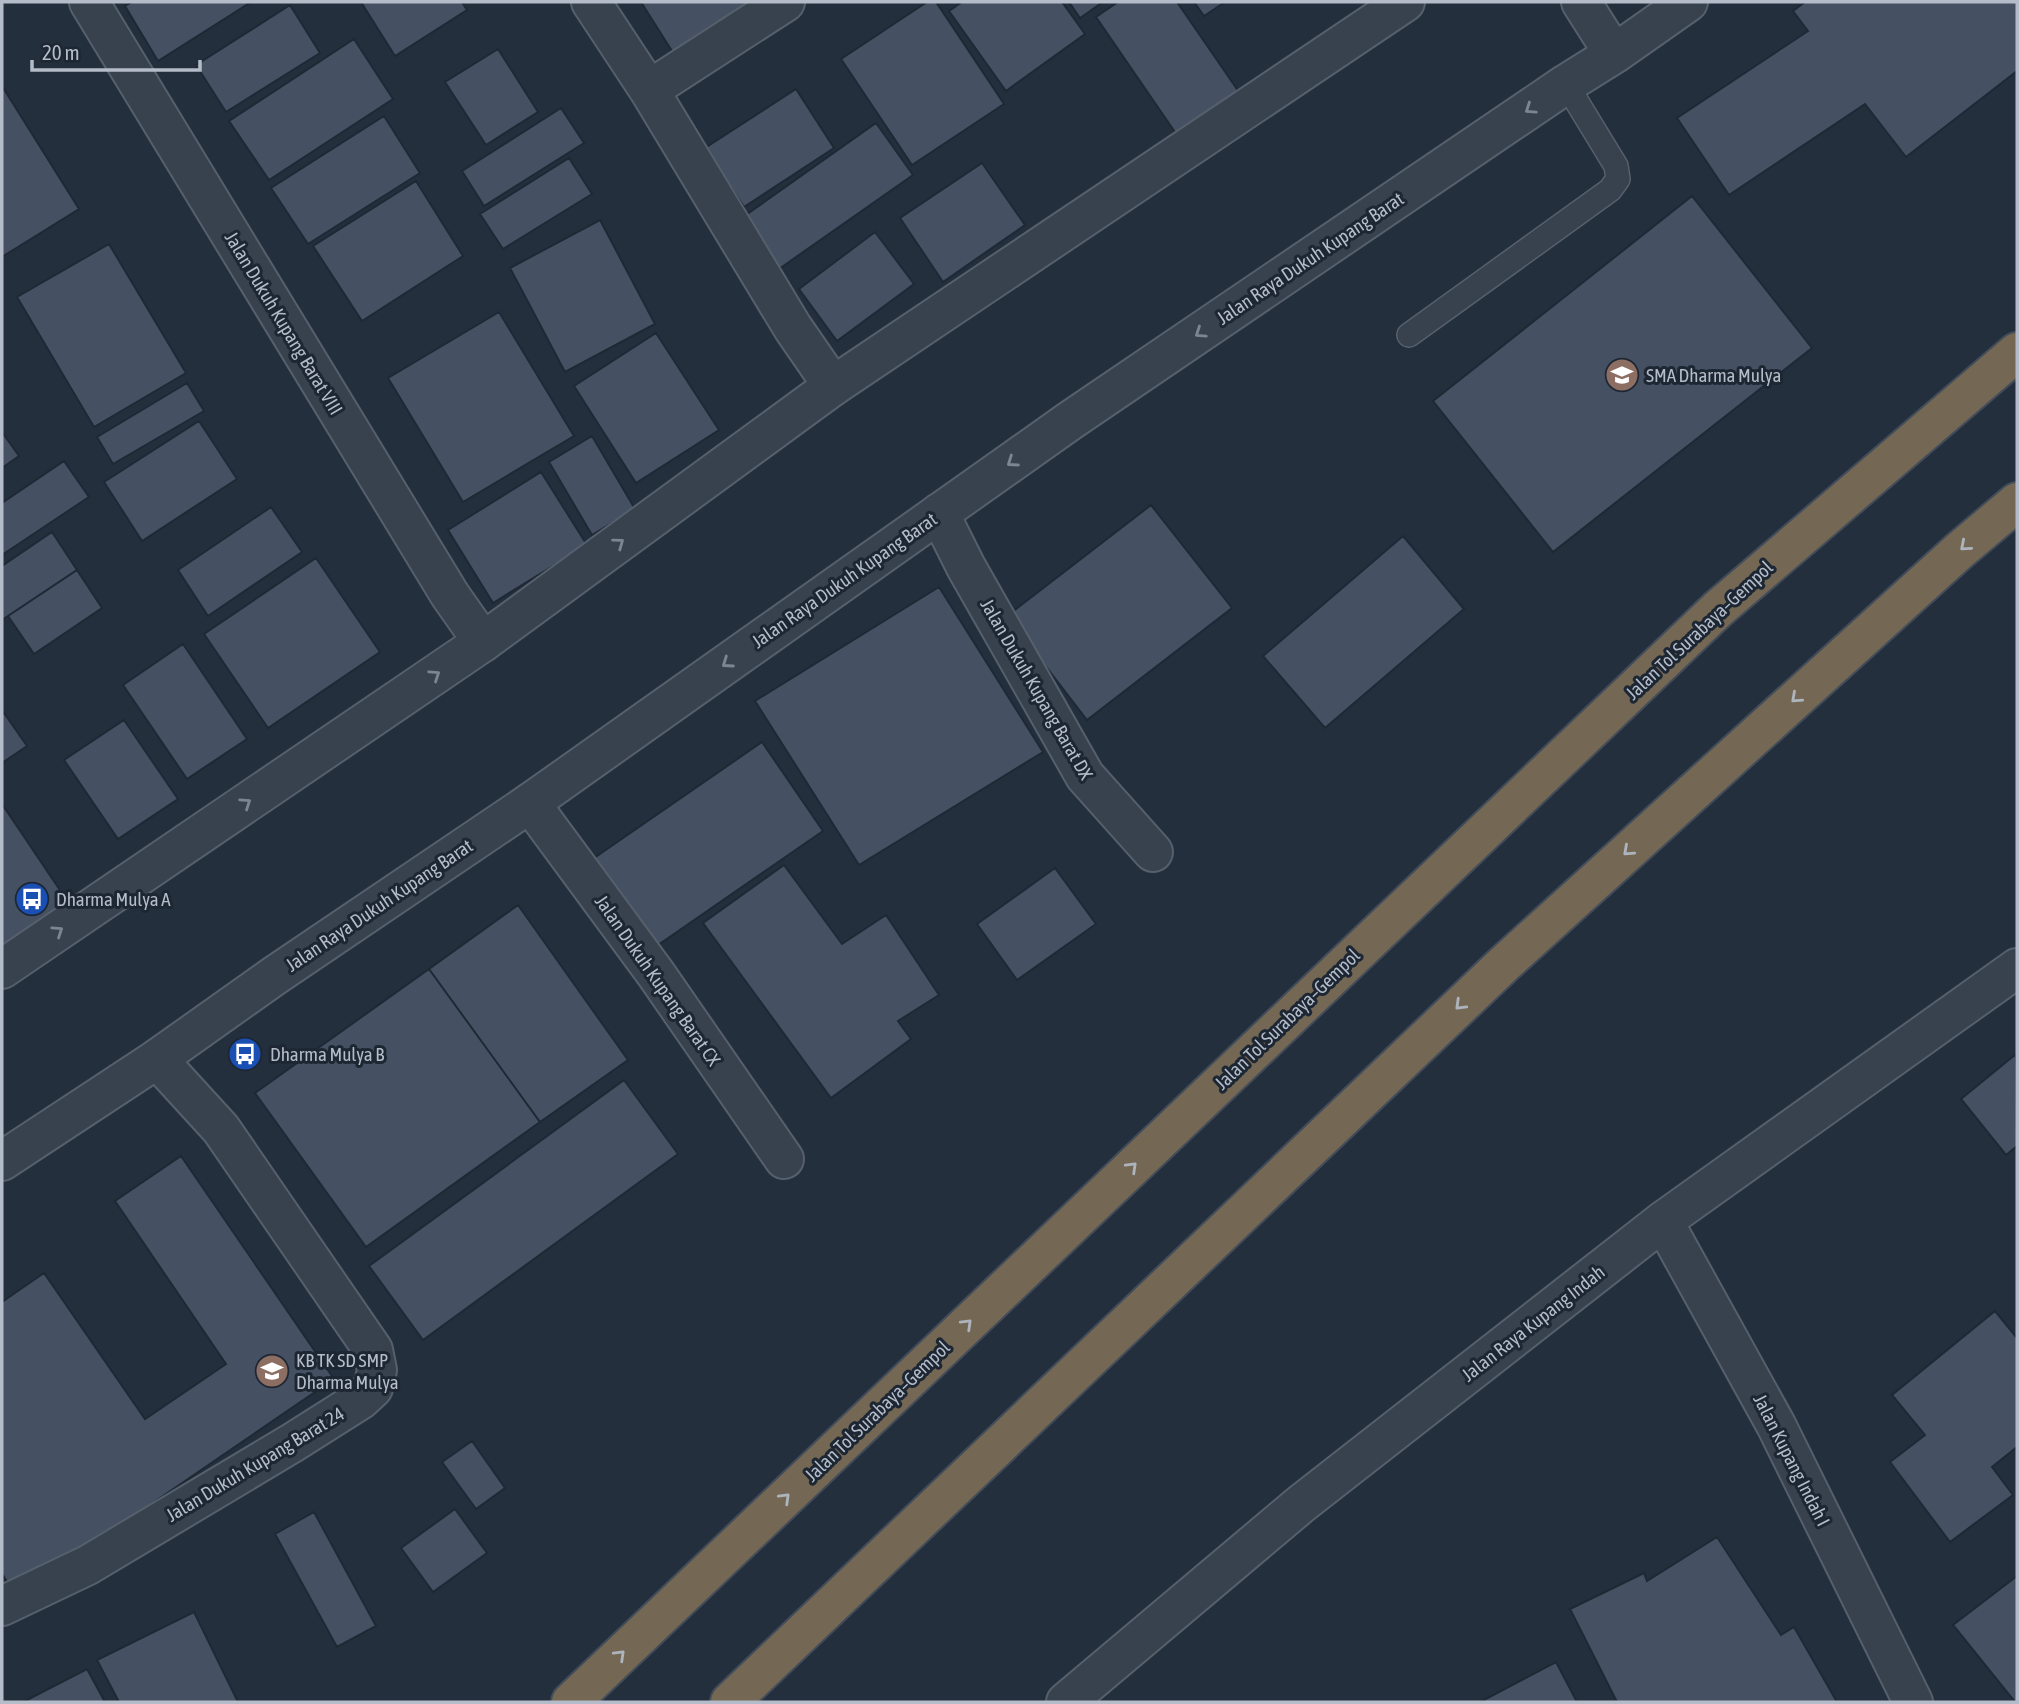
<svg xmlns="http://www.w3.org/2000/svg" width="2019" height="1704" font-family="'Asap Condensed',sans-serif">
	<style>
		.building { fill: #455162; stroke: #1f2835; stroke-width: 2 }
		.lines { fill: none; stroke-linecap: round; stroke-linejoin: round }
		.service-casing { stroke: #565f6c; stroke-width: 26 }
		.minor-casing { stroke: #565f6c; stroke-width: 42 }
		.tertiary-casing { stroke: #565f6c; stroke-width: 42 }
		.motorway-casing { stroke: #434c59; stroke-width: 42 }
		.service { stroke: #38414e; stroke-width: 23 }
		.minor { stroke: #38414e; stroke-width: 38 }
		.tertiary { stroke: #38414e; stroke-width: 38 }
		.motorway { stroke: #746855; stroke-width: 38 }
		.oneway { stroke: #7c8592 }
		.oneway2 { stroke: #aeb4bd }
		.labels { text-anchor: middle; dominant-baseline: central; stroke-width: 6; stroke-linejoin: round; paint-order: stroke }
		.street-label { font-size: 19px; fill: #b4bcc9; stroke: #1d2633 }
		.poi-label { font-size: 19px; fill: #b4bcc9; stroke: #1d2633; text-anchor: start }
	</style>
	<rect width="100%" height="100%" fill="#242f3e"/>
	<path class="building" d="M132 2H251L158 61 125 6Z
		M361 2H462L467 10 395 56Z
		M641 2H745L751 12 677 59Z
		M927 2H936L1004 104 912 165 841 59Z
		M962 2H1062L1085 34 1006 91 949 11Z
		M1069 2H1103L1080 18Z
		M1118 2H1177L1241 95 1179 138 1096 17Z
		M1194 2H1225L1204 16Z
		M1805 2H2017V71L1906 157 1865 104 1729 195 1677 118 1808 31 1793 11Z
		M290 5 320 53 226 112 196 65Z
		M354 39 393 99 269 180 229 121Z
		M498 49 538 112 486 145 445 82Z
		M2 86 79 209 2 257Z
		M796 89 834 148 744 207 705 148Z
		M561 108 584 143 484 206 462 171Z
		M384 116 420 173 308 244 271 188Z
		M876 123 913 175 779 269 743 217Z
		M569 158 592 194 503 249 480 214Z
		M982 163 1025 225 943 282 900 218Z
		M416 181 463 256 362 321 313 246Z
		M1692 196 1812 348 1553 552 1433 401Z
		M600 220 655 324 565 372 510 268Z
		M875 232 914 284 837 341 799 289Z
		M109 244 186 373 94 427 17 297Z
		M499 312 574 436 463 502 388 378Z
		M656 333 719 430 636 483 574 386Z
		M187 383 204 411 113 464 97 437Z
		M199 421 237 479 142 541 104 482Z
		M2 432 19 456 2 468Z
		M592 436 635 509 592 535 549 462Z
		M64 461 89 497 2 555V503Z
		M541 472 587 545 493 603 448 530Z
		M1151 505 1232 608 1087 720 1007 616Z
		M271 507 302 552 208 616 178 570Z
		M52 532 77 570 2 620V566Z
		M1403 536 1464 609 1325 728 1263 656Z
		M316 558 380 652 268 728 204 634Z
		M77 570 102 608 34 654 8 616Z
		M939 587 1043 752 859 865 755 701Z
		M183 644 247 739 187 779 123 685Z
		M2 710 27 746 2 763Z
		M124 720 178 799 118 839 64 760Z
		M762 742 823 831 645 954 584 865Z
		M2 804 76 914 2 963Z
		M784 865 842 944 886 915 939 995 898 1021 911 1039 831 1098 703 923Z
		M1055 868 1096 924 1017 980 977 924Z
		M518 905 628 1060 540 1122 429 969Z
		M429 969 540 1122 366 1247 255 1093Z
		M2016 1054 2017 1146 2006 1155 1961 1099Z
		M624 1080 678 1154 423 1340 369 1266Z
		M181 1156 334 1379 17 1596 2 1574V1302L44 1273 145 1419 226 1364 115 1201Z
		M1995 1311 2017 1338V1447L1992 1467 2013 1495 1950 1542 1890 1462 1925 1435 1892 1395Z
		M472 1441 505 1488 476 1509 442 1462Z
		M455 1509 487 1553 433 1592 401 1548Z
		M314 1512 376 1626 337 1647 275 1534Z
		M1717 1537 1781 1635 1794 1627 1837 1702H1617L1570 1609 1644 1573 1647 1581Z
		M2017 1576V1702H2015L1953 1625Z
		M194 1612 238 1702H119L97 1660Z
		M1556 1662 1577 1702H1480Z
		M87 1669 105 1702H23Z"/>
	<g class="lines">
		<defs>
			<path id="service" d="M1409 335 1610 190 1618 179 1616 166 1566 84"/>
			<path id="minor" d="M89 2 450 595 483 642
				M591 2 649 90 793 328 833 386
				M649 90 785 2
				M939 513 966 567 1085 776 1153 852
				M530 803 656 974 784 1159
				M1663 1221 1776 1425 1913 1702
				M2 1606 88 1565 292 1443 360 1400 373 1388 377 1370 373 1350 221 1129 157 1059"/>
			<path id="tertiary" d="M1581 2 1614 54
				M2 969 483 642 833 386 1405 2
				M2 1161 157 1059 274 976 530 803 1071 420 1566 84 1614 54 1688 2
				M1066 1702 1301 1504 1663 1221 2017 968"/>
			<path id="motorway" d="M571 1702 1718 609 2017 352
				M730 1702 1504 964 1959 551 2017 502"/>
		</defs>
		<use href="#service" class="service-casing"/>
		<use href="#minor" class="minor-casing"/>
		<use href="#tertiary" class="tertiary-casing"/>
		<use href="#motorway" class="motorway-casing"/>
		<use href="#service" class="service"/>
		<use href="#minor" class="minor"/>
		<use href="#tertiary" class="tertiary"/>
		<use href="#motorway" class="motorway"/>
	</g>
	<defs><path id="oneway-chevron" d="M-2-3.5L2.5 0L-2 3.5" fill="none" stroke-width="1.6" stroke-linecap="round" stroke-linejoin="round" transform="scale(1.75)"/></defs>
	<g class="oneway">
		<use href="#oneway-chevron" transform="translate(1530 109) rotate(146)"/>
		<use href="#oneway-chevron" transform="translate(1200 333) rotate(146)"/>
		<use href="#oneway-chevron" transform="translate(1012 462) rotate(145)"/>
		<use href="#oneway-chevron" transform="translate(619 543) rotate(-36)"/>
		<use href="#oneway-chevron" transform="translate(727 663) rotate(145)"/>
		<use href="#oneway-chevron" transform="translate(435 675) rotate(-34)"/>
		<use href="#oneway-chevron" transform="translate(246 803) rotate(-34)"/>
		<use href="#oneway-chevron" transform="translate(58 931) rotate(-34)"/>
	</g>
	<g class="oneway2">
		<use href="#oneway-chevron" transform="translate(1965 546) rotate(139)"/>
		<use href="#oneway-chevron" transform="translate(1796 698) rotate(138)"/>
		<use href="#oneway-chevron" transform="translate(1628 851) rotate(138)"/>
		<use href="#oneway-chevron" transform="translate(1460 1005) rotate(136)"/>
		<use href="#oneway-chevron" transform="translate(1132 1167) rotate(-44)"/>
		<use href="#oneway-chevron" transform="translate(967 1324) rotate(-44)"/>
		<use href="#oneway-chevron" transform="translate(785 1498) rotate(-44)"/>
		<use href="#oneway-chevron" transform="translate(620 1655) rotate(-44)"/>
	</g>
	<defs>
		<symbol id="school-disc" viewBox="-11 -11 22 22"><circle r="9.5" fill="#8d6e63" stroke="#1d2633"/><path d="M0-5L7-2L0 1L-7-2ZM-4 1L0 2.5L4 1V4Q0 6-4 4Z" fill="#fff"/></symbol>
		<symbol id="bus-disc" viewBox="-11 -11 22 22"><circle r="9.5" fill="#1a4fb4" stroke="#1d2633"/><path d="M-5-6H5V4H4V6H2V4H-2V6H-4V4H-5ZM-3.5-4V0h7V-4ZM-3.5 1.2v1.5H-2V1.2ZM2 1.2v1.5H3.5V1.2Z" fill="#fff"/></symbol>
	</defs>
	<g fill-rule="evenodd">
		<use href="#school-disc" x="1603" y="356" width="38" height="38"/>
		<use href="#bus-disc" x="13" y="880" width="38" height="38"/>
		<use href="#bus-disc" x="226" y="1035" width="38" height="38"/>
		<use href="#school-disc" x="253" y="1352" width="38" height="38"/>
	</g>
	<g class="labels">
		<g class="street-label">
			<text transform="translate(1310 258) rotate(-34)">Jalan Raya Dukuh Kupang Barat</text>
			<text transform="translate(284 323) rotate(59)">Jalan Dukuh Kupang Barat VIII</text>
			<text transform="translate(844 580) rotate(-35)">Jalan Raya Dukuh Kupang Barat</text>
			<text transform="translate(1699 630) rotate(-43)">Jalan Tol Surabaya–Gempol</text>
			<text transform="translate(1037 689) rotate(60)">Jalan Dukuh Kupang Barat DX</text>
			<text transform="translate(379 905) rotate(-34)">Jalan Raya Dukuh Kupang Barat</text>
			<text transform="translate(658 980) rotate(55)">Jalan Dukuh Kupang Barat CX</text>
			<text transform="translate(1287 1019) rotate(-44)">Jalan Tol Surabaya–Gempol</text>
			<text transform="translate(1533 1323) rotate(-38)">Jalan Raya Kupang Indah</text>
			<text transform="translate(877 1411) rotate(-44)">Jalan Tol Surabaya–Gempol</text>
			<text transform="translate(1792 1460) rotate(63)">Jalan Kupang Indah I</text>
			<text transform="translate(255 1464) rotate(-31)">Jalan Dukuh Kupang Barat 24</text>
		</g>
		<g class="poi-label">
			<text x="1646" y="375">SMA Dharma Mulya</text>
			<text x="56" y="899">Dharma Mulya A</text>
			<text x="270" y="1054">Dharma Mulya B</text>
			<text x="296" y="1360">KB TK SD SMP<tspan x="296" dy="22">Dharma Mulya</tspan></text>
		</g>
	</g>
	<rect width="2019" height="1704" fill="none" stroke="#b4bcc9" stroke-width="7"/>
	<path d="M32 60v10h168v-10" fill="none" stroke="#b4bcc9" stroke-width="3.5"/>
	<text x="42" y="60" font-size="21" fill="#b4bcc9" stroke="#1d2633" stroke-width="5" paint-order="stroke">20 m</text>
</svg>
